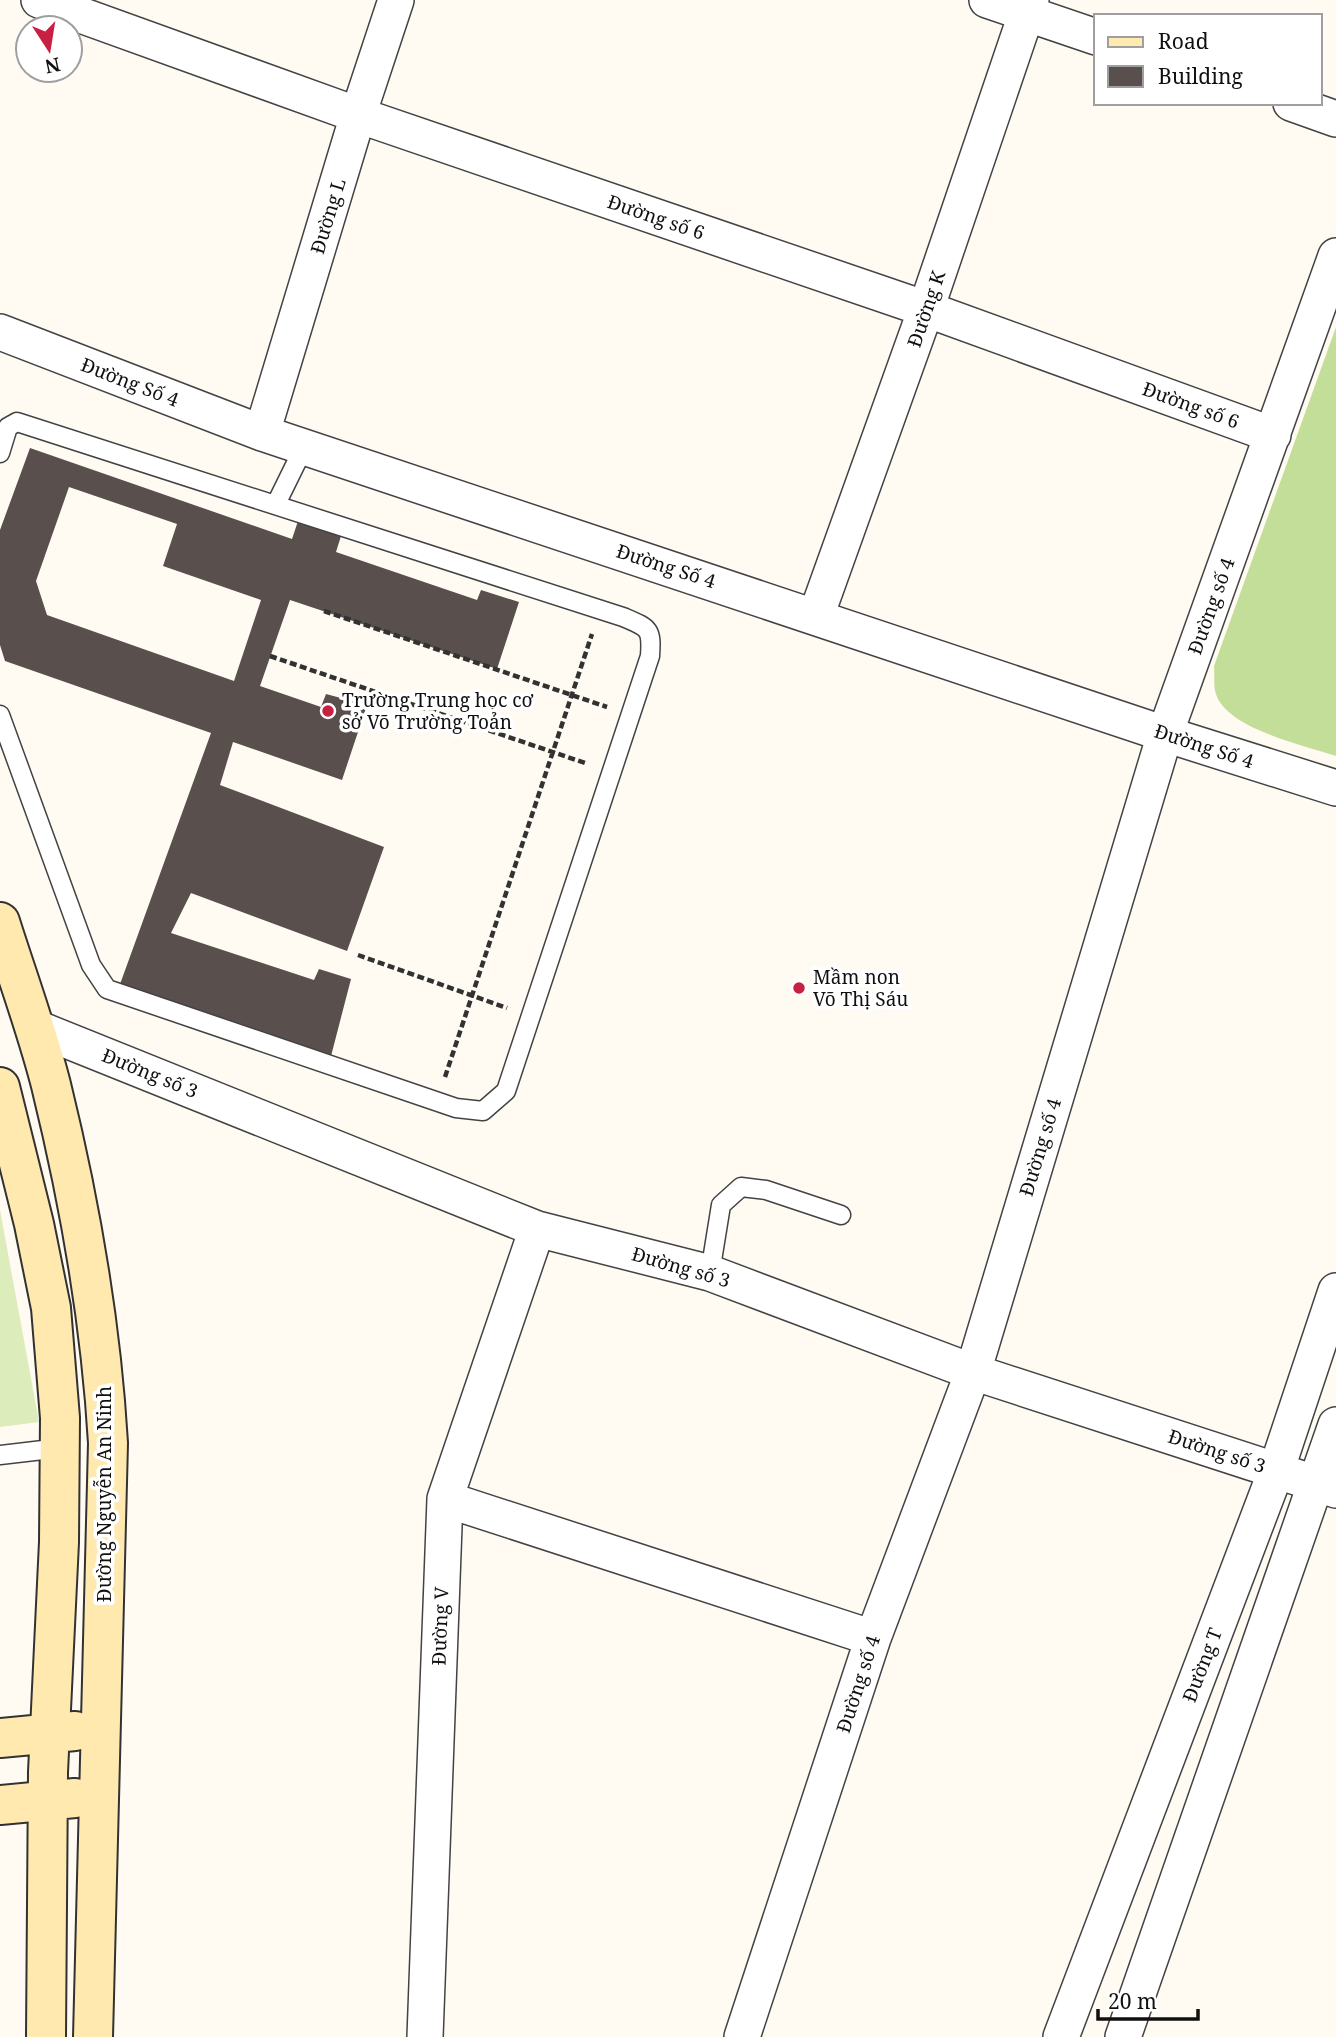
<svg xmlns="http://www.w3.org/2000/svg" width="1336" height="2037" font-family="'Noto Serif',serif">
	<style>
		.green { fill: #dcecba }
		.forest { fill: #c3de98 }
		.building { fill: #594f4c; fill-rule: evenodd }
		.lines { fill: none; stroke-linecap: round; stroke-linejoin: round }
		.lane-casing { stroke: #434343; stroke-width: 21 }
		.street-casing { stroke: #434343; stroke-width: 38 }
		.secondary-casing { stroke: #323232; stroke-width: 42 }
		.path { stroke: #323232; stroke-width: 4.5; stroke-dasharray: 7 3.5; stroke-linecap: butt }
		.lane { stroke: #fff; stroke-width: 18 }
		.street { stroke: #fff; stroke-width: 35 }
		.secondary { stroke: #ffe9ae; stroke-width: 38 }
		.poi-dot { fill: #c82043; stroke: #fff; stroke-width: 2.5 }
		.labels { text-anchor: middle; dominant-baseline: central; stroke-width: 7; stroke-linejoin: round; paint-order: stroke }
		.street-label { font-size: 19px; fill: #101010; stroke: #fff }
		.poi-label { font-size: 19px; fill: #101010; stroke: #fff; text-anchor: start }
	</style>
	<rect width="100%" height="100%" fill="#fffbf3"/>
	<path class="green" d="M0 1210 39 1422 0 1427Z"/>
	<path class="forest" d="M1336 327V756C1304 745 1227 729 1216 694 1213 686 1215 675 1214 666Z"/>
	<path class="building" d="M30 448 292 539 298 521 341 536 336 552 477 600 481 590 519 602 497 669 290 600 260 686 321 707 326 694 367 705 342 780 233 742 220 785 384 847 347 951 191 893 171 933 314 980 319 969 351 979 330 1060 119 987 211 733 5 661 0 645V530ZM69 487 177 524 163 566 261 600 234 681 47 615 36 581Z"/>
	<g class="lines">
		<defs>
			<path id="lane" d="M0 453 8 427 17 422 623 617C649 628 652 628 650 656L506 1091 483 1111 456 1108 107 989 91 965 0 715
				M276 504 304 447
				M710 1273 721 1205 741 1187 766 1190 841 1215
				M0 1455 60 1448"/>
			<path id="street" d="M39 0 358 115 926 309 1273 435
				M987 0 1096 37
				M1291 103 1336 119
				M0 332 262 433 1165 734 1336 788
				M262 433 358 115 396 0
				M816 616 926 309 1031 0
				M34 1027 537 1229 710 1273 973 1372 1336 1490
				M445 1499 873 1638
				M425 2037 445 1499 537 1229
				M742 2037 873 1638 973 1372 1165 734 1336 256
				M1061 2037 1276 1471 1336 1291
				M1123 2037 1336 1425"/>
			<path id="secondary" d="M0 922C17 976 37 1030 51 1085 80 1203 101 1322 108 1443L93 2037
				M0 1087 34 1224 51 1308 60 1418 59 1542 48 1772 46 2037
				M0 1738 75 1731
				M0 1805 75 1798"/>
		</defs>
		<use href="#lane" class="lane-casing"/>
		<use href="#street" class="street-casing"/>
		<use href="#secondary" class="secondary-casing"/>
		<path class="path" d="M324 611 607 707
			M270 656 588 764
			M358 955 507 1008
			M445 1077 592 634"/>
		<use href="#lane" class="lane"/>
		<use href="#street" class="street"/>
		<use href="#secondary" class="secondary"/>
	</g>
	<g class="poi-dot">
		<circle cx="328" cy="711" r="7"/>
		<circle cx="799" cy="988" r="7"/>
	</g>
	<g class="labels">
		<g class="street-label">
			<text transform="translate(328 216) rotate(-73)">Đường L</text>
			<text transform="translate(656 217) rotate(19)">Đường số 6</text>
			<text transform="translate(926 309) rotate(-71)">Đường K</text>
			<text transform="translate(130 382) rotate(21)">Đường Số 4</text>
			<text transform="translate(1191 405) rotate(20)">Đường số 6</text>
			<text transform="translate(666 566) rotate(18)">Đường Số 4</text>
			<text transform="translate(1211 606) rotate(-70)">Đường số 4</text>
			<text transform="translate(1204 746) rotate(18)">Đường Số 4</text>
			<text transform="translate(150 1073) rotate(22)">Đường số 3</text>
			<text transform="translate(1040 1147) rotate(-73)">Đường số 4</text>
			<text transform="translate(681 1267) rotate(16)">Đường số 3</text>
			<text transform="translate(1217 1451) rotate(18)">Đường số 3</text>
			<text transform="translate(104 1494) rotate(-90)">Đường Nguyễn An Ninh</text>
			<text transform="translate(440 1626) rotate(-88)">Đường V</text>
			<text transform="translate(1202 1665) rotate(-69)">Đường T</text>
			<text transform="translate(858 1684) rotate(-72)">Đường số 4</text>
		</g>
		<g class="poi-label">
			<text x="342" y="700">Trường Trung học cơ<tspan x="342" dy="22">sở Võ Trường Toản</tspan></text>
			<text x="813" y="977">Mầm non<tspan x="813" dy="22">Võ Thị Sáu</tspan></text>
		</g>
	</g>
	<rect x="1094" y="14" width="228" height="91" fill="#ffffff" stroke="#9f9f9f" stroke-width="2"/>
	<rect x="1108" y="37" width="35" height="10" fill="#ffe9ae" stroke="#9f9f9f" stroke-width="2"/>
	<text x="1158" y="49" font-size="21" fill="#101010">Road</text>
	<rect x="1108" y="66" width="35" height="21" fill="#594f4c" stroke="#9f9f9f" stroke-width="2"/>
	<text x="1158" y="84" font-size="21" fill="#101010">Building</text>
	<g transform="translate(49 49) rotate(168)"><circle r="33" fill="#ffffff" stroke="#9f9f9f" stroke-width="2"/>
	<path d="M0-5L12 26L0 18L-12 26Z" fill="#c82043"/>
	<text y="-10" font-size="19" font-weight="bold" text-anchor="middle" fill="#101010">N</text>
	</g>
	<path d="M1098 2009v10h100v-10" fill="none" stroke="#101010" stroke-width="3.5"/>
	<text x="1108" y="2009" font-size="21" fill="#101010" stroke="#ffffff" stroke-width="5" paint-order="stroke">20 m</text>
</svg>
